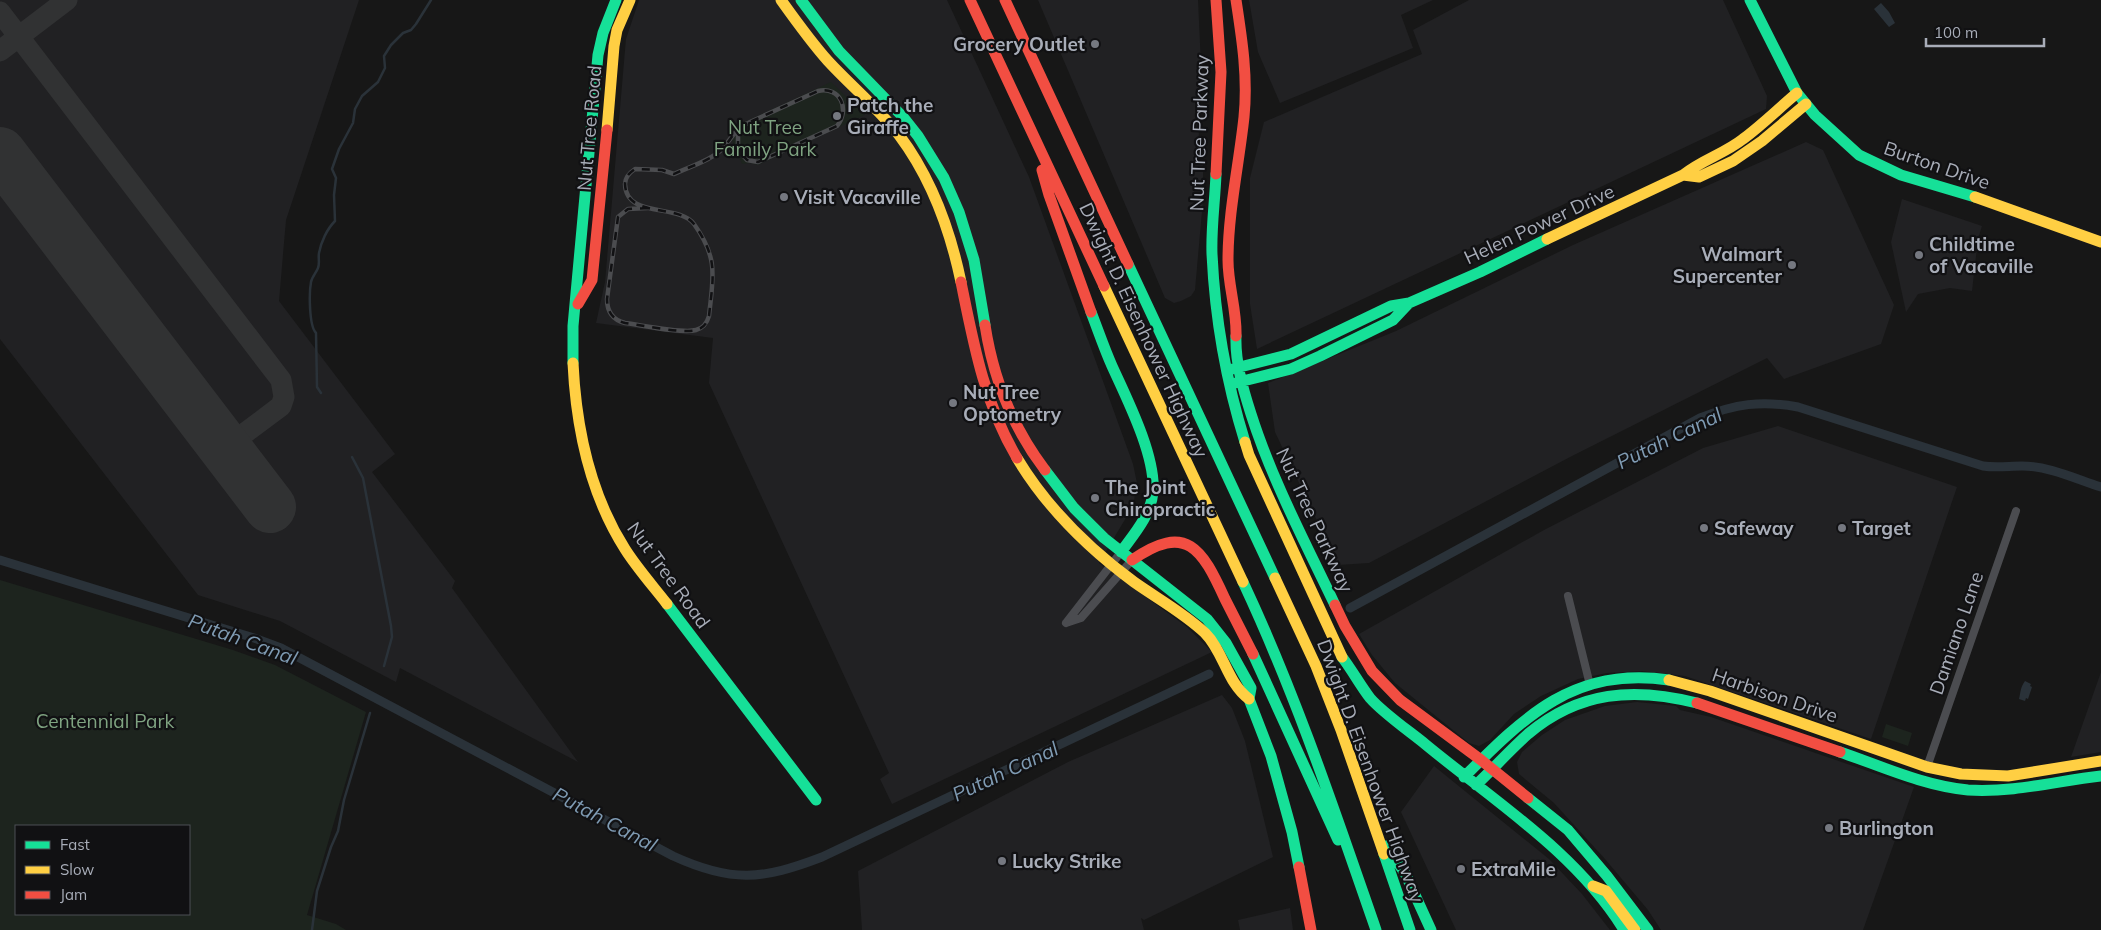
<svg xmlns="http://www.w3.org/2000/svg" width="2101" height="930" font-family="Mulish,sans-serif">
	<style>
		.built { fill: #212123 }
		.green { fill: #1d241e; fill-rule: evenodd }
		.water { fill: #2a3239 }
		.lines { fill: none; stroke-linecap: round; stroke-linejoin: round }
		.stream { stroke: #2a3239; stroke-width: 2.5 }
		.canal { stroke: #2a3239; stroke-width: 9 }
		.taxiway { stroke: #313233; stroke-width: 21 }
		.runway { stroke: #313233; stroke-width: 52 }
		.street { stroke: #4b4c50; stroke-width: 8 }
		.fast { stroke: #16e098; stroke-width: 11 }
		.slow { stroke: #ffcf43; stroke-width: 11 }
		.jam { stroke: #f24e42; stroke-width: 11 }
		.rail-casing { stroke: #4b4c4f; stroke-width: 4.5 }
		.rail { stroke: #111113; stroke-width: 2.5; stroke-dasharray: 8; stroke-linecap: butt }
		.poi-dot { fill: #757880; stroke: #111113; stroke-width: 2 }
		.labels { text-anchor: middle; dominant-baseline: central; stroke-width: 4.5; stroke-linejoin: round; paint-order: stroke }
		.poi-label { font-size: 19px; font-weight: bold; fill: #a8adb8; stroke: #111113; text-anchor: start }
		.park-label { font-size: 19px; fill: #7fa381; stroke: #111113 }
		.street-label { font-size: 19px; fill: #a8adb8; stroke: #111113 }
		.water-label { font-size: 20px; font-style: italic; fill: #7f9bb3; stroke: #111113 }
	</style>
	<rect width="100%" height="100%" fill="#171717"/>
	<path class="built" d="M0 0H359L286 220 279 301 395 454 372 472 455 581 452 588 578 762 400 668 396 682 280 621 198 595 0 339Z
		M639 0H947L1029 177 1133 464 1137 483 1133 506 1099 563 1187 627 1212 652 892 804 880 779 889 773 709 383 713 338 596 323 605 282 626 39Z
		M1038 0H1198L1201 65 1198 159 1203 165V200L1195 290 1191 296 1181 301 1174 303 1165 298Z
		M1249 0H1433L1401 15 1413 48 1280 103 1258 52Z
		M1469 0H1723L1767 96 1766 109 1257 349 1250 304V178L1264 122 1422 54 1413 30Z
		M1806 142 1823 150 1894 305 1881 344 1784 379 1767 358 1572 456 1369 563 1338 565 1275 432 1268 383 1396 331 1573 245Z
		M1902 199 1982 226 1978 239 1972 291 1950 288 1918 294 1906 312 1891 242Z
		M1778 426 1957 487 1871 739 1685 676 1642 671 1607 673 1578 679 1541 696 1514 714 1490 740 1479 746 1469 743 1395 683 1372 655 1359 634 1544 530 1703 448Z
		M2101 672V752L2071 757Z
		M1222 695 1232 708 1245 741 1273 857 1144 920 1141 918 1144 930H862L858 871 1068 762Z
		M1637 702 1676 706 1680 710 1711 717 1914 787 1863 930H1661L1648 910 1605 859 1554 803 1519 774 1517 762 1522 752 1542 735 1565 720 1605 706Z
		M1434 766 1549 859 1582 894 1610 930H1456L1401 812Z
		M1290 908 1293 930H1240L1238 920Z"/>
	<path class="green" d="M831 82 865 115 758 165 750 163 742 164 731 138 738 130 736 126Z
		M0 580 233 650 275 665 366 712 307 915 336 924 346 930H0ZM16 826H189V914H16Z
		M1886 724 1912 733 1908 746 1882 737Z"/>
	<path class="water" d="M1881 3 1889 12 1895 23 1889 27 1874 9Z
		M2025 681 2031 684 2030 686 2032 687 2028 699 2026 698 2025 701 2019 699C2021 691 2020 688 2025 681Z"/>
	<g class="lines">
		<path class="stream" d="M321 393 317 387 316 333C309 326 309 293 311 282 312 277 316 273 318 268 320 263 318 258 319 253 321 242 327 229 335 221L334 195 336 178 332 169 339 149 353 123 355 109 362 96 378 82 385 68 384 56 391 45 403 33 411 30 416 24 431 0
			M352 457 363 478 391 626 392 637 384 666
			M312 930 317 891 331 847 338 831 344 800 370 713"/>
		<path class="canal" d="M0 560 254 638 281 648 673 856C732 883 762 880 822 857L1209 674
			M1350 608 1700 418C1735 404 1761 400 1798 407L1983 466C1997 468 2009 466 2022 466 2049 466 2076 479 2101 487"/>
		<path class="taxiway" d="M0 12 281 380 284 397 281 406 225 448
			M0 51 67 0"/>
		<path class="runway" d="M0 153 270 507"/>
		<path class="street" d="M1568 596 1590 685
			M1066 623 1081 618 1132 560
			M1066 623 1121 552
			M1927 767 2016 511"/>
		<path class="fast" d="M801 0 839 51 903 117 918 136 944 178 959 212 974 260 985 325
			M1750 0 1797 93 1815 115 1859 155 1901 175 1975 197
			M1216 174C1215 201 1211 228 1212 254 1215 318 1226 381 1245 442
			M1128 264 1275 578
			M1091 312C1098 330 1104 348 1112 366 1127 399 1156 456 1153 492 1151 515 1134 534 1121 552
			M1236 336C1235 362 1243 389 1251 414 1272 480 1305 542 1335 605
			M573 363V326L598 55 603 33 616 0
			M1232 369 1291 354 1391 306 1409 303 1480 272 1547 239
			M1235 383 1291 369 1320 356 1393 320 1409 303
			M1045 470 1074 508 1104 538 1207 619 1226 643 1251 688 1249 699 1271 756 1292 832 1299 867
			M1243 582C1296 695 1335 812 1376 930
			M667 604 816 800
			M1253 654 1338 840
			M1342 657C1352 670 1360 685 1370 698 1383 713 1409 731 1425 744 1494 801 1577 853 1624 930
			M1840 752C1881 766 1924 786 1968 790 2012 793 2057 781 2101 776
			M1464 777C1525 716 1575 666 1669 680
			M1476 785C1494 768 1510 750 1528 734 1579 691 1634 687 1697 703
			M1528 798 1568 830 1607 876 1648 930
			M1386 846 1405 873 1431 930
			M1384 854 1410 930"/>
		<path class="slow" d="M781 0C796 21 811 42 828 61 851 86 878 108 899 135 932 179 950 229 961 282
			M607 130 614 46 617 30 630 0
			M1683 175 1699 177 1733 161 1762 141 1806 104
			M1975 197 2101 242
			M1547 239 1683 175C1703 159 1724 154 1743 139 1762 125 1779 108 1797 93
			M1104 286 1243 582
			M573 363C576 426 590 494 625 549 637 568 653 586 667 604
			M1245 442 1249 455 1342 657
			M1017 458C1047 508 1088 548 1134 582 1158 599 1184 613 1205 633 1224 652 1227 683 1249 699
			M1275 578 1316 666 1341 730 1384 854
			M1669 680 1710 691 1927 767 1961 774 2008 776 2101 761
			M1593 886 1606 891 1635 930"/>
		<path class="jam" d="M970 0 1104 286
			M1005 0 1128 264
			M1042 170 1049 195 1091 312
			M1216 174 1221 72 1216 0
			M961 282C974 346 984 402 1017 458
			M578 304 592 280 607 130
			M985 325C993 377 1013 428 1045 470
			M1236 336C1237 310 1228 286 1228 260 1228 213 1239 164 1244 117 1248 77 1242 39 1236 0
			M1132 560C1187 522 1202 549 1225 599 1234 617 1244 636 1253 654
			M1335 605 1345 626 1372 671 1400 700 1481 760 1528 798
			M1697 703 1840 752
			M1299 867 1311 930"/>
		<defs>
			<path id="rail" d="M648 208 628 209 618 217 607 299C607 312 613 320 625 323 641 325 683 334 696 330 704 328 707 323 709 316 713 277 719 259 694 224 678 203 626 219 625 184 625 177 629 173 635 169L662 170 674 174C688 167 708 162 720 151 733 139 731 131 750 122L818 91C841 86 850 110 837 126L758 162 747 160 738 150V134L746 124"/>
		</defs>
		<use href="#rail" class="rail-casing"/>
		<use href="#rail" class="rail"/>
	</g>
	<g class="poi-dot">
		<circle cx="1095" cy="44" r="5"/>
		<circle cx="837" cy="116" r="5"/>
		<circle cx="784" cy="197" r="5"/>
		<circle cx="1919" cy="255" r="5"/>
		<circle cx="1792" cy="265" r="5"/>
		<circle cx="953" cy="403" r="5"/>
		<circle cx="1095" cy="498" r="5"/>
		<circle cx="1704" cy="528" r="5"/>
		<circle cx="1842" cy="528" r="5"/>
		<circle cx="1829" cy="828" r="5"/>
		<circle cx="1002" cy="861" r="5"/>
		<circle cx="1461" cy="869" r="5"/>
	</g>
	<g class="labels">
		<g class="poi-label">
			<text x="1085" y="44" text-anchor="end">Grocery Outlet</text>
			<text x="847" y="105">Patch the<tspan x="847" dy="22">Giraffe</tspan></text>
			<text x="794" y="197">Visit Vacaville</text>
			<text x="1929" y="244">Childtime<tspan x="1929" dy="22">of Vacaville</tspan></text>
			<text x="1782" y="254" text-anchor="end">Walmart<tspan x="1782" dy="22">Supercenter</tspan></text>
			<text x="963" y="392">Nut Tree<tspan x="963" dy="22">Optometry</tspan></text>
			<text x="1105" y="487">The Joint<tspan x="1105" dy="22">Chiropractic</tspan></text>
			<text x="1714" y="528">Safeway</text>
			<text x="1852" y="528">Target</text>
			<text x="1839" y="828">Burlington</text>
			<text x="1012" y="861">Lucky Strike</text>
			<text x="1471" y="869">ExtraMile</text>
		</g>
		<g class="park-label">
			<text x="765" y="127">Nut Tree<tspan x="765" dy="22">Family Park</tspan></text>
			<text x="105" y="721">Centennial Park</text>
		</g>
		<g class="street-label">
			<text transform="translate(589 128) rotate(-85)">Nut Tree Road</text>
			<text transform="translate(1199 133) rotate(-88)">Nut Tree Parkway</text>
			<text transform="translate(1937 165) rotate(19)">Burton Drive</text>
			<text transform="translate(1539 224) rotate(-25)">Helen Power Drive</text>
			<text transform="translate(1144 330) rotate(65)">Dwight D. Eisenhower Highway</text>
			<text transform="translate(1315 520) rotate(65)">Nut Tree Parkway</text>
			<text transform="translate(669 575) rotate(54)">Nut Tree Road</text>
			<text transform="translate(1956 633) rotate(-71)">Damiano Lane</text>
			<text transform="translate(1775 695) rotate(19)">Harbison Drive</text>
			<text transform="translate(1371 771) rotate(70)">Dwight D. Eisenhower Highway</text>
		</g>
		<g class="water-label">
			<text transform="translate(1669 438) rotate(-26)">Putah Canal</text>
			<text transform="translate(243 639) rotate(20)">Putah Canal</text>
			<text transform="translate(1005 771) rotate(-25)">Putah Canal</text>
			<text transform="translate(605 819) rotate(28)">Putah Canal</text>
		</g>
	</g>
	<rect x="15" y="825" width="175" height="90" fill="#111113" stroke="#4d4f55"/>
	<rect x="25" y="841" width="25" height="8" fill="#16e098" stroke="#4d4f55"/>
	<text x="60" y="850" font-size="15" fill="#a8adb8">Fast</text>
	<rect x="25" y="866" width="25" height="8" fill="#ffcf43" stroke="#4d4f55"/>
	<text x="60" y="875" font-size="15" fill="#a8adb8">Slow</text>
	<rect x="25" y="891" width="25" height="8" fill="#f24e42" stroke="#4d4f55"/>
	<text x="60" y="900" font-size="15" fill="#a8adb8">Jam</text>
	<path d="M1926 38v8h118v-8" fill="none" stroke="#a8adb8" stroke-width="2.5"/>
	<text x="1934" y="38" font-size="15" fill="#a8adb8" stroke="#111113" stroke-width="4" paint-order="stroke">100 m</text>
</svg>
